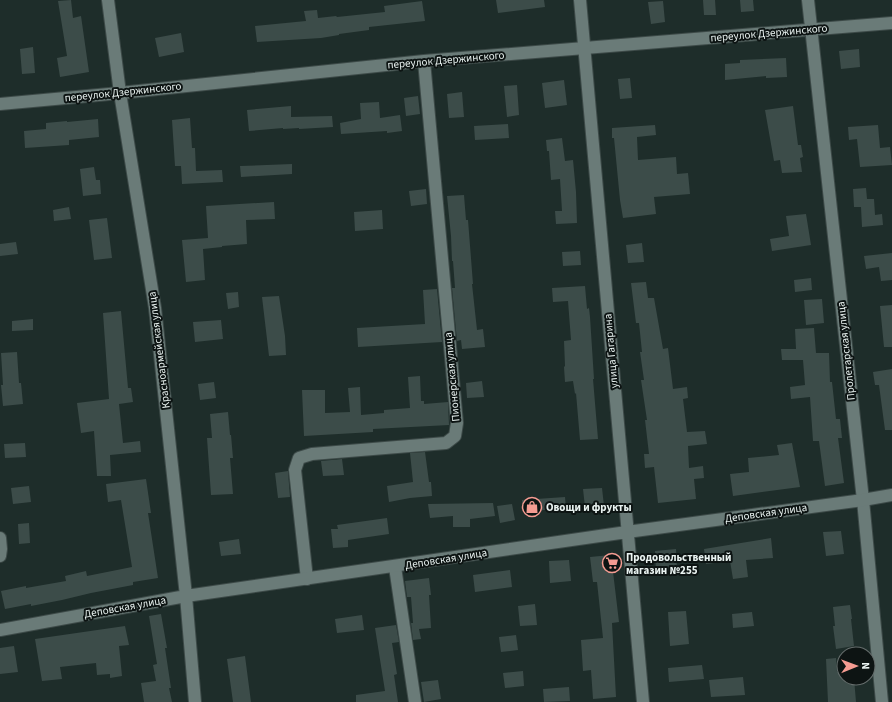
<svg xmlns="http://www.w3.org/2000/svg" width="892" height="702" font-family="'Source Sans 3',sans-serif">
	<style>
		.building { fill: #3c4c49 }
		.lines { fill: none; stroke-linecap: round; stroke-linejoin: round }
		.street-casing { stroke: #3d4a48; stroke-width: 14 }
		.secondary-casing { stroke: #3d4a48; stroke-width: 14 }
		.street { stroke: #6a7b78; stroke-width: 12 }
		.secondary { stroke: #6a7b78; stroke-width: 12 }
		.labels { text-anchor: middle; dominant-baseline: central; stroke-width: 4; stroke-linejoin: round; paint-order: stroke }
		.street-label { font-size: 11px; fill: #eaf3f1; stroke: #0d1413 }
		.poi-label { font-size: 11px; font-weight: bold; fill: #eaf3f1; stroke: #0d1413; text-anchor: start }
	</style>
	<rect width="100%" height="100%" fill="#1e2d2a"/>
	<path class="building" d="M71 0 73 18 81 16 89 72 60 77 57 58 67 56 58 1Z
		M496 0H544L545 7 498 13Z
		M703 0H715L716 15H704Z
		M740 0H753L754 11 741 12Z
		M422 1 425 21 369 27V30L339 34V35L321 38 257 42 255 26 306 21 304 11 317 10 318 18 336 16 337 17 385 12 384 6Z
		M663 1 665 22 651 24 648 2Z
		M181 33 184 52 159 57 155 38Z
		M33 47 35 73 22 74 20 49Z
		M859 49 860 67 841 69 839 51Z
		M786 58 787 77 766 78V76L725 80V64L740 63V60Z
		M630 78 632 98 620 99 618 79Z
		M564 80 567 105 545 108 542 83Z
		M517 85 519 115 507 117 504 86Z
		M462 92 464 117 449 118 447 94Z
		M418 96 420 114 406 116 404 98Z
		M379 102 380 118 400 115 402 131 387 133V131L341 134 340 123 361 119 360 103Z
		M291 106V117L332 116 333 127 299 129V128L283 129V128L249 131 247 110Z
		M793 106 798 145H801L803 157 800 158 802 172 782 173 780 160 774 161 765 110Z
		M190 118 192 148H195L196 171 222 170 223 182 182 184 181 166H175L172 120Z
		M98 119 99 137 69 140V145L25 148 24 131 46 129V123L67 121V122Z
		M508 124 509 138 475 140 474 126Z
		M655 125 656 135 637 137 638 160 676 157 677 174 688 173 690 194 654 197 656 214 623 218 620 200 614 138H612V128Z
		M878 125 880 148 890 147 892 165 860 167 857 139 849 140 848 127Z
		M562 138 565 161 573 160 576 192 577 223 556 224 555 211H562L560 179 551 180 549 151H547L546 140Z
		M292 164V174L241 177 240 166Z
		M94 167 96 180H100L101 194 83 196 80 169Z
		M866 188 867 199H874L875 215 882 214 883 225 862 227 861 207H854L853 189Z
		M426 189 427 204 411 206 409 191Z
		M464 195 466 220H468L473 284H472L477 330 483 329 485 347 462 349 461 340 457 341 452 288H455L453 261H452L451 236 447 196Z
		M274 202 275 219 246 220 247 244 222 246V247L203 249 205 280 186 282 182 240 208 238 206 206Z
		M69 207 71 219 54 221 53 210Z
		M382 210 383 229 355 231 354 212Z
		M806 214 811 245 772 251 770 239 789 236 786 216Z
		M107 218 112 258 94 260 89 220Z
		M16 242 18 254 0 256V244Z
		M642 243 644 262 628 263 626 245Z
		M580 251 581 265 563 266 562 252Z
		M892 253V280L881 281 879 267 866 269 864 256Z
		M811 278 812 290 795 292 794 280Z
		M646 282 648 298H654L663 349 668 348 673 389 687 387 688 398 683 399 687 432 705 431 707 444 688 446 689 468 703 466 704 478 694 479 696 499 658 503 654 467 645 468 644 454H649L645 420H647L641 380H644L640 352H642L639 323H636L631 283Z
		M585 286 587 309 589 308 590 317 594 379H593L598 439 580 440 576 393 575 394 573 381 565 382 564 367 565 366 564 341 571 340 568 301 553 302 552 288Z
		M437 289 442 342 358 347 357 328 425 324 423 290Z
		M238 292 239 307 228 309 226 293Z
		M279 296 285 336 286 355 269 356 262 297Z
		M822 299 824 323 806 325 804 300Z
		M892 305V347H884L880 306Z
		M121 311 128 388H131L133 402 119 404 123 443 140 441 141 452 110 455 111 476H97L94 431 81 433 77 403 109 399 103 313Z
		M33 319V330L12 331V321Z
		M221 320 223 339 195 342 193 322Z
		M814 328 816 353H829L830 382H832L836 419H840L842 438H838L844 483 825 486 819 441H813L810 397 791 399 790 387 805 385 803 360H782L781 349H796L795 329Z
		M17 352 19 383H21L23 404 3 406 1 385H3L1 353Z
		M892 369V430H885L879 385H875L873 372Z
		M420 376 421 401H424V404L448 402 449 425 373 429V432L304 436 302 390H325V413L350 412 348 388 360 387 361 415 384 413V410L410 408 408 377Z
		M482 381 484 397 467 398 466 383Z
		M214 382 216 398 200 400 198 384Z
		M228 412 230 435H231L233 458H230L233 494 211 495 207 438H212L210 414Z
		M25 443 26 457 5 458 4 444Z
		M792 443 800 487 733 496 730 474 749 472 748 458 779 455 777 445Z
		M425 452 429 482H431L432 496 410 498 389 502 387 486 413 482 410 453Z
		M342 459 344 475 323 476 321 461Z
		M288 471 290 497 278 498 275 473Z
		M146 479 151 513H148L158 578 133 582V585L91 593 62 600 31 606V604L5 609 1 591 26 586V588L66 581 65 576 86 571 87 576 132 567 121 500 108 502 106 484Z
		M29 486 31 502 13 504 11 488Z
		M602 488 604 506 585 507 583 489Z
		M565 497 566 509 523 511 522 500Z
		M493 503 495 516 470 519V527H453V516L430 518 428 504Z
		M512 504 515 520 500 523 497 506Z
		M387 518 389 534 348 540V547L333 548 331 529H338L337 525Z
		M29 523 30 543 19 544 18 524Z
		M841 531 844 554 826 556 823 532Z
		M771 538 773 558 746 560 748 577 733 579 730 561 706 564 704 549Z
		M239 539 241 554 221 556 219 542Z
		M676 549 677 570 656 572 655 551Z
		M611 555 619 622 612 623 616 697 593 699 591 670 583 671 581 640 603 638 597 582H593L590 557Z
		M569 560 571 581 550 583 549 561Z
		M510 570 512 587 475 592 473 575Z
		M429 578 431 595H429L431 628 419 629 421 639 413 640 411 623H413L411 597H407L405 581Z
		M535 604 537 625 520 626 518 606Z
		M850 605 852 619H851L854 646 836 649 833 626H835L833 607Z
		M686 611 689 644 670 646 668 612Z
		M752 612 754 626 733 628 732 614Z
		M161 614 167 648H165L171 688H169L172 702H144L141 683 156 681 153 665 157 664 149 616Z
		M362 615 364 630 337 633 335 619Z
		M396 625 399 642 392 643 397 674 394 675 398 702H356V695L385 691 375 628Z
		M125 626 129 645 119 646 122 676 110 678V674L97 675 96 663 60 667 62 679 42 681 35 639Z
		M516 635 518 650 501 652 499 637Z
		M14 646 18 672 0 674V648Z
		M245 656 251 702H233L227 659Z
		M836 658 837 672 844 671V678H854L856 702H828L826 659Z
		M702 665 704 679 669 682 668 668Z
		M523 671 524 686 505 688 503 673Z
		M743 677 745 695 711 697 709 680Z
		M438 680 441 699 424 702 421 682Z
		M569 687 570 701 544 702 543 689Z"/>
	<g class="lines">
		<defs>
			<path id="street" d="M808 0 863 500 882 702
				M0 104 120 93 424 61 892 23
				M0 538 1 549 0 556
				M395 567 415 702
				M307 579 295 470 299 458 312 454 446 443 455 436 457 423 424 61"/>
			<path id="secondary" d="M108 0 120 93 155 308 186 596 195 702
				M580 0 643 702
				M0 630 186 596 627 532 863 500 892 495"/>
		</defs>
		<use href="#street" class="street-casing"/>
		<use href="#secondary" class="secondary-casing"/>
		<use href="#street" class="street"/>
		<use href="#secondary" class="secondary"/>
	</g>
	<defs>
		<symbol id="shop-ring" viewBox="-11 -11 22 22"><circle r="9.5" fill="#0d1413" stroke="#f59c92" stroke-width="1.5"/><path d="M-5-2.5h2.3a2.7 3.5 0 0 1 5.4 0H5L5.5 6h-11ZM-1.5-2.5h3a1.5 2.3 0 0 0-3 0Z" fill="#f59c92"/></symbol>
		<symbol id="supermarket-ring" viewBox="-11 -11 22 22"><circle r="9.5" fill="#0d1413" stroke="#f59c92" stroke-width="1.5"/><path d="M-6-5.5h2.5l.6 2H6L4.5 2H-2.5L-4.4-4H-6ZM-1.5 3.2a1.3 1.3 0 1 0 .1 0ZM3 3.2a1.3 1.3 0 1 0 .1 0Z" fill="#f59c92"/></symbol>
	</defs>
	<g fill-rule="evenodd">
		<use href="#shop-ring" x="521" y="496" width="22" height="22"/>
		<use href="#supermarket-ring" x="601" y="552" width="22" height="22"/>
	</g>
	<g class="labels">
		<g class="street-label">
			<text transform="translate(769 33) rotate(-5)">переулок Дзержинского</text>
			<text transform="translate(446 60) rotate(-5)">переулок Дзержинского</text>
			<text transform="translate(123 92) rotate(-6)">переулок Дзержинского</text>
			<text transform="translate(159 350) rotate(-97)">Красноармейская улица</text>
			<text transform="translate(611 351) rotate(-95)">улица Гагарина</text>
			<text transform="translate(846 351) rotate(-96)">Пролетарская улица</text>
			<text transform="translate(452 377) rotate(-95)">Пионерская улица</text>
			<text transform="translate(766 513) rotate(-8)">Деповская улица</text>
			<text transform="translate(446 559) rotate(-9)">Деповская улица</text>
			<text transform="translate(125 607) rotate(-10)">Деповская улица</text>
		</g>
		<g class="poi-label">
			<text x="546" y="507">Овощи и фрукты</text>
			<text x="626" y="557">Продовольственный<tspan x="626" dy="13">магазин №255</tspan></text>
		</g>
	</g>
	<g transform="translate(856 666) rotate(89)"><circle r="19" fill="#0d1413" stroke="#656d6c"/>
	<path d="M0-3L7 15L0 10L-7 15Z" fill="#f59c92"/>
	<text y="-6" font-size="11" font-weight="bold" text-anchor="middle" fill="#eaf3f1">N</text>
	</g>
</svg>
